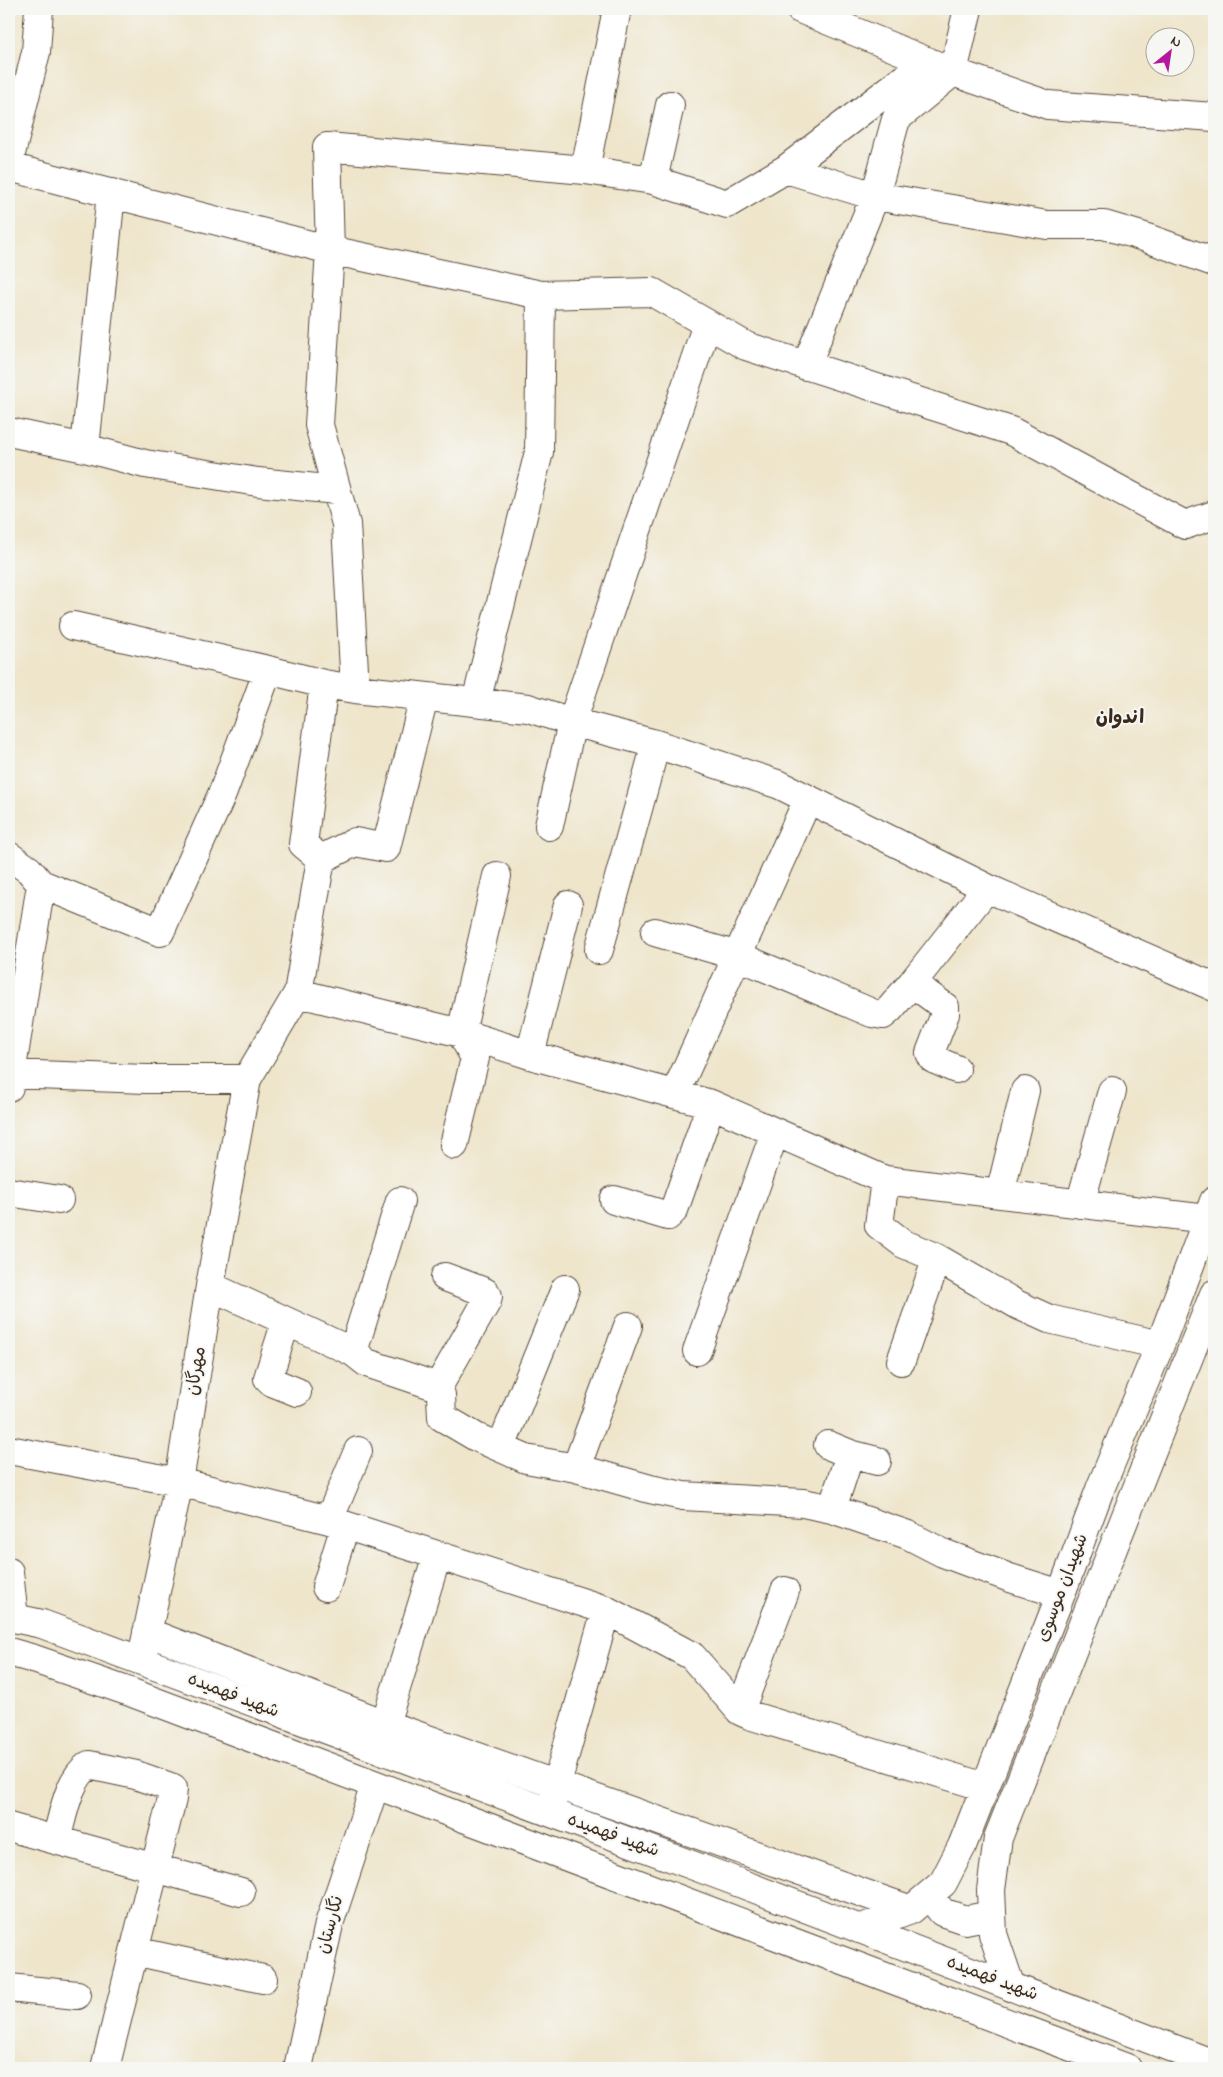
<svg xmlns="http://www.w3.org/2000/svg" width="1223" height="2077" font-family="'Indie Flower','Playpen Sans Arabic',sans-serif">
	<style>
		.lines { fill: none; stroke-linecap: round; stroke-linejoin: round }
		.minor-casing { stroke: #564638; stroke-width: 30 }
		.major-casing { stroke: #564638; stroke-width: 30 }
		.minor { stroke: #fff; stroke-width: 28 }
		.major { stroke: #fff; stroke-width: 28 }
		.labels { text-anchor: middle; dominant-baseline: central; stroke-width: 4; stroke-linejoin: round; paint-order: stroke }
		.street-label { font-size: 18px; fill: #3b2a1e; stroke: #f6f6f2 }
		.neighbourhood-label { font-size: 19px; font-weight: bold; fill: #3b2a1e; stroke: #f6f6f2 }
	</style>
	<rect width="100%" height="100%" fill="#f6f6f2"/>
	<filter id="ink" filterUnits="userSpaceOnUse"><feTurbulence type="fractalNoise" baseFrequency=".02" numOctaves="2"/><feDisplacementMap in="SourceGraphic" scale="10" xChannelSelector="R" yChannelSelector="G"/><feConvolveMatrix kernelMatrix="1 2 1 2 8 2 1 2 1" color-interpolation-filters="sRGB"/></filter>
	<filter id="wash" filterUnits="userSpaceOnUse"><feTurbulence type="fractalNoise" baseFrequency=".0096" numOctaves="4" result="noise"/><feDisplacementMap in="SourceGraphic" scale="20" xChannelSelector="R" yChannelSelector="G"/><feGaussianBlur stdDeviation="1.12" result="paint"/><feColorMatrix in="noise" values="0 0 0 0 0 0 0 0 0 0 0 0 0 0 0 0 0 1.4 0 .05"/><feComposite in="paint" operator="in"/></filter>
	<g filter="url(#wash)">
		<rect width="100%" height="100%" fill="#eee5cb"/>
	</g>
	<g filter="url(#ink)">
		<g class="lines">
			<defs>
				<path id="minor" d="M800 9 953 72 1048 105 1214 117
					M927 61 786 169 727 204 653 180 585 170 327 147 330 250 541 295 652 292 746 346 1011 431 1185 525 1214 515
					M9 162 36 52 39 9
					M9 167 330 250 319 425 346 524 355 689
					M786 169 875 196 1047 225H1104L1141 236 1214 262
					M585 170 617 9
					M653 180 670 105
					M806 366 875 196 896 119 953 72 968 9
					M9 432 85 448 145 464 258 482 336 490
					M85 448 111 193
					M73 626 268 670
					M476 702 539 452 541 295
					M549 826 572 722 707 324
					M9 856 29 870 41 884 9 1087
					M321 859 355 842 386 848 424 697
					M41 884 160 932 223 792 268 670 324 684 355 689 528 708 572 722 656 744 780 785 987 888 1214 987
					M655 932 738 956 872 1013 883 1015 890 1009 912 983 987 888
					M599 950 656 744
					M912 983 945 1007V1014L930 1053 933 1059 956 1069
					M298 993 321 859 303 844 324 684
					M530 1055 568 905
					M9 1074 146 1079H247L298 993 461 1033 530 1055 711 1104 885 1180 1207 1219
					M675 1094 808 799
					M454 1145 475 1058 461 1033 497 876
					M885 1180 879 1225 904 1244 937 1258 1018 1305 1049 1319 1160 1345
					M9 1192 59 1200
					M1000 1194 1025 1091
					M614 1200 668 1216 674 1210 711 1104
					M1080 1204 1112 1091
					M210 1286 353 1352 367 1363 438 1387 441 1395 442 1417 476 1437 526 1459 576 1468 650 1489 683 1496 803 1503 832 1509 908 1535 943 1553 1010 1578 1061 1594
					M286 1321 268 1378 272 1382 297 1392
					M697 1351 775 1132
					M353 1352 400 1201
					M901 1361 937 1258
					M438 1387 487 1301 488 1296 485 1292 445 1277
					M828 1445 850 1454 877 1461
					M501 1447 565 1289
					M9 1450 179 1482 329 1520 606 1610 692 1656 740 1711 749 1715 985 1787
					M576 1468 628 1326
					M832 1509 850 1454
					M329 1520 358 1451
					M9 1572 14 1618
					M326 1587 345 1526
					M147 1632 385 1724 911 1910
					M144 1648 179 1482 210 1286 247 1079
					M740 1711 785 1591
					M385 1724 437 1556
					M552 1801 606 1610
					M9 1827 241 1892
					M56 1840C63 1816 68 1779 89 1765L136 1775 173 1788 172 1799 105 2068
					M929 1895 942 1912 965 1920 992 1915
					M859 1929 911 1910 943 1883 962 1846 1061 1594 1100 1489 1160 1345 1214 1201
					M134 1951 263 1979
					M1011 1987 993 1934 991 1890 998 1838 1214 1294
					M9 1988 77 1995
					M298 2068 329 1924 375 1785"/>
				<path id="major" d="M9 1617 42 1624 724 1877 1214 2064
					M9 1652 34 1659 127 1691 1127 2068"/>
			</defs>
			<use href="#minor" class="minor-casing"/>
			<use href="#major" class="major-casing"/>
			<use href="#minor" class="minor"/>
			<use href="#major" class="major"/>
		</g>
	</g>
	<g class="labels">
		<g class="street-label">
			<text transform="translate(197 1371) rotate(-81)">مهرگان</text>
			<text transform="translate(1063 1588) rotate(-69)">شهیدان موسوی</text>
			<text transform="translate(233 1696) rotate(21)">شهید فهمیده</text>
			<text transform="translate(613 1836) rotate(20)">شهید فهمیده</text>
			<text transform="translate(331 1925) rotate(-75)">نگارستان</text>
			<text transform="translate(992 1979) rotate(21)">شهید فهمیده</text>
		</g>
		<g class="neighbourhood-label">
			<text x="1120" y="718">اندوان</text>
		</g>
	</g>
	<rect width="1223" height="2077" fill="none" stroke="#f6f6f2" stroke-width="30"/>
	<g transform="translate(1170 52) rotate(30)"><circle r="24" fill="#f6f6f2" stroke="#aba49d"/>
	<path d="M0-4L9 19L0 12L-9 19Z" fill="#b5179e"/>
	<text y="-8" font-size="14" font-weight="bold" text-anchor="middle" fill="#3b2a1e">N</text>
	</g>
</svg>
